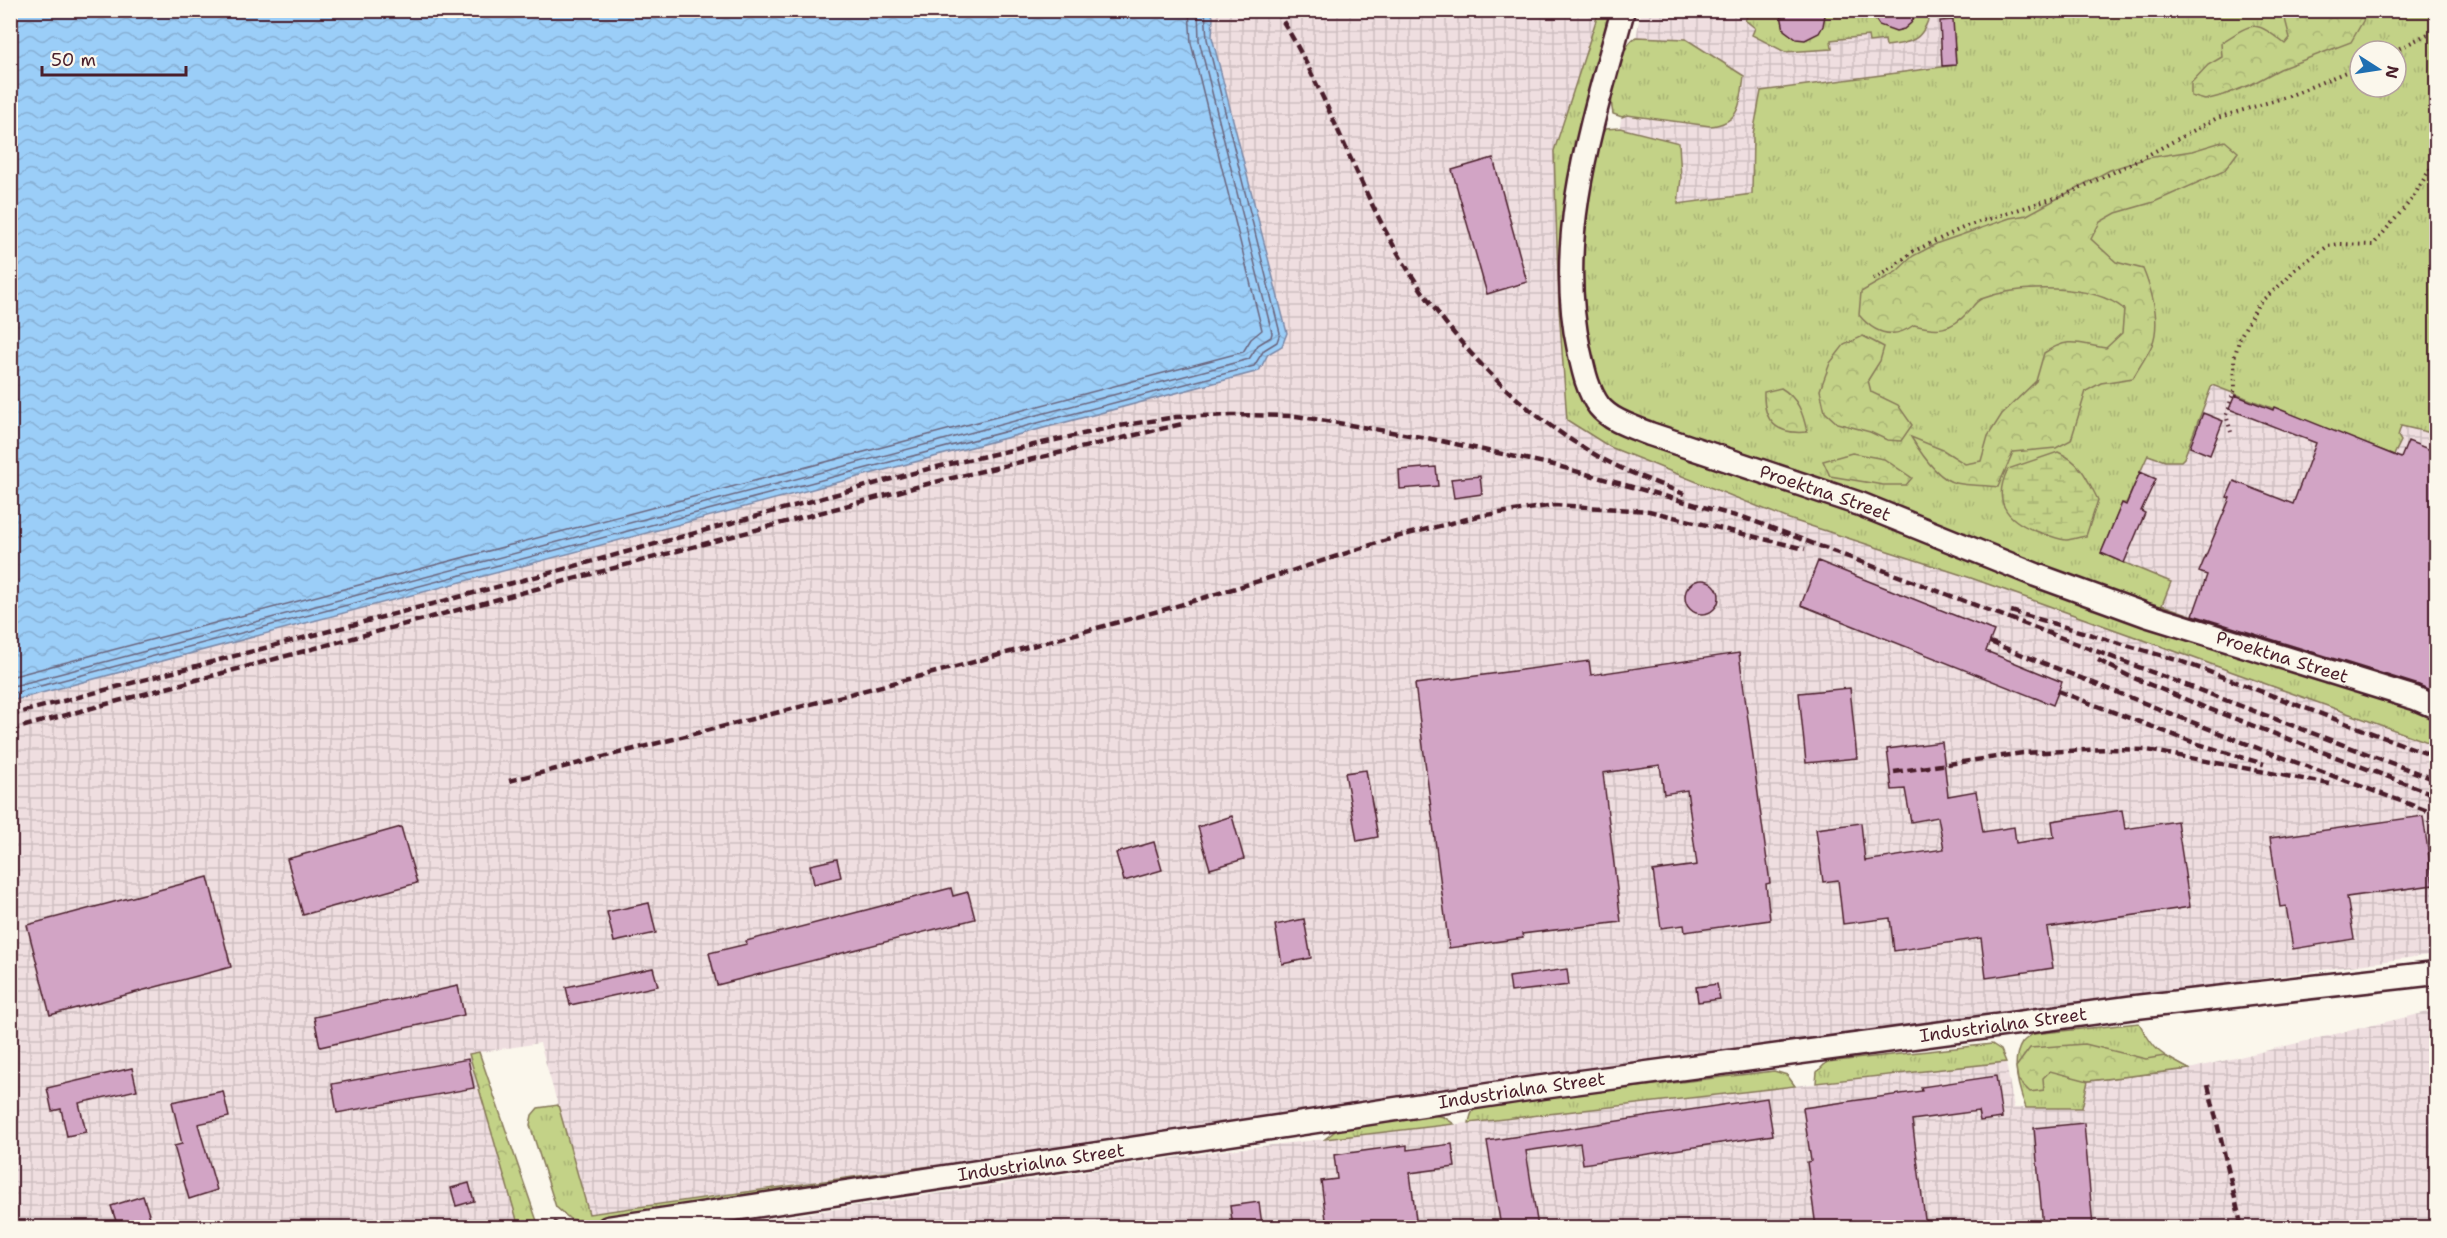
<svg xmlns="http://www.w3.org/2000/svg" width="2447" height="1238" font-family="'Shantell Sans',sans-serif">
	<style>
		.industrial { fill: url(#industrial-grid) }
		.grass { fill: url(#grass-tufts); stroke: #867859; stroke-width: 1.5; fill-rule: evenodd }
		.forest { fill: url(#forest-crowns); stroke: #867859; stroke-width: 1.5 }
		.wetland { fill: url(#wetland-marsh); stroke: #867859; stroke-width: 1.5 }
		.water { fill: url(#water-waves); stroke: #7b88a6; stroke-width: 1.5 }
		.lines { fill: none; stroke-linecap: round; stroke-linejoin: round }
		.shore { stroke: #6a657d; stroke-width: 1.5 }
		.building { fill: #d2a4c5; stroke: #4a1f2b; stroke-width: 1.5 }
		.minor-casing { stroke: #4a1f2b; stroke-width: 27 }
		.path { stroke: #4a1f2b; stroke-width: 4; stroke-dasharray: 1.5 4.5; stroke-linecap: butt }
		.minor { stroke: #fbf7ec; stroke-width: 22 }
		.rail { stroke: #4a1f2b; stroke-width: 4.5; stroke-dasharray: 9 4.5; stroke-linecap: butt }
		.labels { text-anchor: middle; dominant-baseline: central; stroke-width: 5; stroke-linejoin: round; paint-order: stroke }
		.street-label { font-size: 18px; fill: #4a1f2b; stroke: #fbf7ec }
	</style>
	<defs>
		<pattern id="industrial-grid" width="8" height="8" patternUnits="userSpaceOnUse" patternTransform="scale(1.5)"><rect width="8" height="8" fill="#efdee0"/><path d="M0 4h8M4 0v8" fill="none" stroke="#cebec0"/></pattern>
		<pattern id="grass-tufts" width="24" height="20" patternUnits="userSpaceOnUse" patternTransform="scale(1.5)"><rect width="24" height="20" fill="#c3d287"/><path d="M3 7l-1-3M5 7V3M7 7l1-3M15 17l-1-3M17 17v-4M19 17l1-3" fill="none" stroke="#a9b475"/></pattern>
		<pattern id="forest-crowns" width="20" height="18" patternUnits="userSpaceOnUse" patternTransform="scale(1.5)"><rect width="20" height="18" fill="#c3d287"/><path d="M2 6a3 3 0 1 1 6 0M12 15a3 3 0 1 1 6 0" fill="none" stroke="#a9b475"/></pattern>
		<pattern id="wetland-marsh" width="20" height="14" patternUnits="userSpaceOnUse" patternTransform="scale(1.5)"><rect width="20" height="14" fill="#c3d287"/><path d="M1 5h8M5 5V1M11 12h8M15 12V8" fill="none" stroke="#a9b475"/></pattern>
		<pattern id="water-waves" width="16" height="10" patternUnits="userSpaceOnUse" patternTransform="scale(1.5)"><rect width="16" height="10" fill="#9bcef8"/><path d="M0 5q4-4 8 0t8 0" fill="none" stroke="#87b0d5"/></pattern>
	</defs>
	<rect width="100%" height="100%" fill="#fbf7ec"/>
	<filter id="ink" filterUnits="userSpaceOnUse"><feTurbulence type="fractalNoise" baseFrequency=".0167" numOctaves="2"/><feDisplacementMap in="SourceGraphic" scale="12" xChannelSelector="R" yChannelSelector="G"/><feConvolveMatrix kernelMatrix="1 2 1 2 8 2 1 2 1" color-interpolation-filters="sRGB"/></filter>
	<g filter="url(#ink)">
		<path class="industrial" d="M1211 11H1599L1554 151 1559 309 1567 420 1789 519 1971 578 2436 745V954L589 1214 540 1043 469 1054 519 1227 11 1228V701L1258 371 1268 354 1282 346 1287 333 1212 37 1213 17Z
			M1641 11H1949L1956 65 1930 68 1585 316Z
			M2212 384 2393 455 2400 426 2436 434V703L2350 670 2162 605 2171 582 2101 553 2122 503H2127L2148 455 2165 461 2184 458Z
			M2436 1010V1227L711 1228 1219 1151 2006 1062 2014 1108H2082L2088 1081 2189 1069Z"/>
		<path class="grass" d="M1599 11H1612L1571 160 1568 211 1593 409 2436 712V745L1971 578 1789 519 1610 447 1567 420 1559 309 1554 151Z
			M1739 11H1931C1923 40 1915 42 1886 46L1885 40 1869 42 1868 36 1831 40 1832 49 1785 52 1752 35 1755 28 1745 20 1747 17Z
			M1945 11H2436V434L2401 426 2398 436 2401 441 2394 455 2212 385 2184 458 2181 461H2165L2148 455 2126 503H2122L2101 553 2171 582 2162 605 2350 670 2147 609 1652 428C1640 421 1613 409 1605 400 1593 385 1580 337 1580 318 1578 272 1583 166 1605 129L1620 128 1679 143 1681 178 1678 204 1752 194 1753 134 1761 91 1956 65 1955 48H1941ZM2360 51H2396V87H2360Z
			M1636 37 1686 39 1744 76C1741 100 1741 124 1710 126L1627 115 1622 117 1613 114C1608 94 1619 48 1636 37Z
			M2139 1023C2155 1052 2160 1054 2189 1069L2088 1081 2082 1108H2026C2019 1090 2010 1061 2022 1043 2024 1040 2030 1036 2033 1034Z
			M1992 1044 2001 1050 2006 1062 1816 1083 1817 1072 1827 1062Z
			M1774 1071 1787 1075 1795 1086 1469 1123C1471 1112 1473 1108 1484 1105Z
			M558 1105 589 1214 931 1166 590 1222 570 1219 556 1207 530 1125 532 1115 538 1108Z
			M1429 1114 1444 1117 1454 1124 1325 1139 1338 1129Z"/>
		<path class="forest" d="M2283 11H2366L2363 21 2351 42 2280 69 2250 85 2224 95 2205 100 2191 96V83L2208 65 2222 57 2221 43C2255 21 2254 20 2285 44L2290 38Z
			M2225 141 2238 152 2224 171 2154 202 2116 213 2100 222 2091 239 2116 262 2143 269C2152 291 2161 322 2152 345 2147 356 2139 367 2133 378L2101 383 2086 391 2071 440 2056 448 2013 452 1998 487C1984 485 1969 486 1956 483 1938 480 1920 452 1911 437L1943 450 1965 464 1981 461 1988 436 2002 414 2036 381 2044 353C2071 336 2077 344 2106 348L2122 333 2124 309C2092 283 2019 285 1981 299 1975 302 1973 307 1968 312 1951 331 1937 331 1914 325 1893 340 1875 334 1859 315L1861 292 1896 272 1913 256 1938 243 2010 218 2027 215 2110 170 2147 158 2192 151Z
			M1863 336 1884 347 1880 361 1868 380 1871 392 1898 405 1912 425 1901 441 1887 440 1870 432 1837 423 1825 412 1820 390 1830 363 1844 345Z
			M1781 388C1798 398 1803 413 1807 432 1777 435 1763 422 1764 392Z
			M1852 453 1884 459 1912 478 1906 485H1883L1830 476 1823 461Z
			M2085 1044 2146 1059 2165 1056 2189 1069 2088 1081 2050 1071 2043 1078 2044 1090 2030 1092 2018 1080 2016 1067 2030 1048Z
			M479 1052 538 1224V1227H519L469 1054Z"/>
		<path class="wetland" d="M2058 452C2081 462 2087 478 2098 500L2086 536C2080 537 2073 539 2067 540 2060 540 2051 536 2044 534 2010 523 1990 505 2008 469Z"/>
		<path class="water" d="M11 10 1211 11 1213 17 1212 37 1287 333 1282 346 1268 354 1259 371 11 701Z"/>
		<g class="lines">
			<path class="shore" d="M10 677 1243 352 1251 339 1262 330 1191 43 1189 10
				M10 687 1249 359 1258 345 1271 337 1272 333 1199 40 1198 10
				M10 694 1254 366 1264 350 1277 342 1280 333 1207 39 1205 10"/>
		</g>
		<path class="building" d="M1780 10H1826L1823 26 1819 33 1805 40 1796 39 1784 30Z
			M1869 10H1919L1911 23 1904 29 1896 31 1879 25Z
			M1953 20 1956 65 1942 66 1940 21Z
			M1493 158 1527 282 1487 294 1452 170Z
			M2235 395 2273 410 2274 407 2401 458 2408 441 2436 452V693L2419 685 2193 615 2207 575 2199 572 2230 498 2227 497 2234 481 2293 504 2316 443 2229 409Z
			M2203 413 2223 421 2210 455 2190 447Z
			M1436 467 1438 486 1400 489 1399 470Z
			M2140 472 2156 479 2141 511 2145 513 2124 563 2101 553 2122 503 2126 505Z
			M1480 476 1482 494 1454 498 1451 479Z
			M1818 561 1994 631 1986 651 2062 682 2053 705 1801 605Z
			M1685 597a17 17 0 1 1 34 0a17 17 0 1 1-34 0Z
			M1739 653 1770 883 1766 884 1770 920 1685 932 1684 925 1661 928 1653 871 1697 865 1687 790 1664 794 1660 765 1603 773 1621 922 1522 934 1523 938 1449 948 1415 684 1589 661 1591 675Z
			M1850 688 1857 758 1806 763 1799 693Z
			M1942 742 1948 796 1976 791 1983 832 2014 827 2016 843 2054 837 2052 821 2122 810 2125 829 2177 821 2190 907 2047 928 2053 968 1986 978 1981 938 1894 951 1890 918 1843 924 1838 880 1823 882 1816 829 1861 823 1865 861 1944 849 1938 817 1911 822 1905 789 1892 790 1887 749Z
			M1366 770 1378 837 1357 841 1345 773Z
			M1232 816 1244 859 1210 869 1198 827Z
			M2423 816 2433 885 2347 897 2354 939 2293 949 2286 906 2280 907 2270 838Z
			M401 827 417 883 303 915 287 859Z
			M1154 842 1162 870 1124 881 1116 853Z
			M837 859 841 877 814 884 810 865Z
			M208 877 231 967 50 1015 27 925Z
			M951 888 953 896 968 892 975 919 717 985 709 953 747 944 746 941Z
			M649 903 656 933 614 942 607 912Z
			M1304 919 1311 958 1282 964 1275 925Z
			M653 968 658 986 570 1005 566 987Z
			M1567 969 1569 985 1511 992 1509 977Z
			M1717 984 1720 999 1698 1002 1696 987Z
			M458 986 464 1015 320 1047 314 1017Z
			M468 1059 474 1088 337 1113 332 1084Z
			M132 1068 137 1090 79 1103 86 1132 67 1136 61 1109 52 1111 47 1088Z
			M1996 1076 2002 1118 1980 1121 1978 1111 1912 1120 1926 1227H1816L1807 1162 1811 1161 1803 1108 1922 1091 1921 1087Z
			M223 1091 229 1117 198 1124 217 1190 189 1199 174 1146 182 1144 172 1102Z
			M1767 1098 1773 1135 1583 1164 1580 1143 1526 1151 1538 1227H1501L1487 1141Z
			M2084 1123 2093 1227H2043L2034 1128Z
			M1452 1144 1455 1167 1410 1173 1417 1227H1327L1321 1181 1337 1179 1334 1155 1407 1145V1150Z
			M469 1183 474 1201 456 1206 451 1188Z
			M143 1196 153 1227H118L111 1206Z
			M1259 1202 1262 1225 1233 1227 1230 1206Z"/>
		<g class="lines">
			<defs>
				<g id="minor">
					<path id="s1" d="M1623 10C1593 121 1554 235 1579 350 1583 368 1587 390 1599 406 1611 421 1633 427 1650 434L1860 504 2036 575 2146 615 2415 698 2436 707"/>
					<path id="s2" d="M608 1228 1528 1089 2136 1007 2436 973"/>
				</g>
			</defs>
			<use href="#minor" class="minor-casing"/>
			<path class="path" d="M2026 10C2042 19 2055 22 2070 10
				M2394 51 2436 30
				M1873 279 1892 268 1912 252 1967 226 2067 194 2131 164 2217 118 2289 96 2360 66
				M2231 432 2226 415 2235 389 2234 359 2240 337 2259 303 2286 280 2294 270 2328 246 2339 244 2373 245 2412 199 2436 159
				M553 1228 556 1221"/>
			<use href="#minor" class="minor"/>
			<path class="rail" d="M1276 10C1320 79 1347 158 1385 230 1432 318 1502 400 1589 451 1618 469 1652 481 1684 494
				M1743 517 2436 780
				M2011 611 2180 661 2436 757
				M1990 642 2260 749 2436 814
				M2098 660 2129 676 2204 707 2436 795
				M2058 691 2195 743 2264 764
				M10 715 546 574 928 469 1113 427 1176 417 1232 415 1296 416 1427 438 1554 465 1750 520
				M10 730 931 483 1182 424
				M1894 772 2023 753 2108 749 2147 750 2330 784
				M509 781 952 668 1173 607 1282 574 1396 537 1479 516 1555 505 1649 511 1805 549
				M2208 1085 2242 1228"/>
		</g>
	</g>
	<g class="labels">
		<g class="street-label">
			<text stroke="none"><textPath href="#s1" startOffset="650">Proektna Street</textPath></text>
			<text stroke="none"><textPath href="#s1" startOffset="1136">Proektna Street</textPath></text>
			<text stroke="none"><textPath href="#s2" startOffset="1410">Industrialna Street</textPath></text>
			<text stroke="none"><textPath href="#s2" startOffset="924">Industrialna Street</textPath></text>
			<text stroke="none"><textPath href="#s2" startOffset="438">Industrialna Street</textPath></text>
		</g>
	</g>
	<rect width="2447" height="1238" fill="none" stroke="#fbf7ec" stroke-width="36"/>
	<rect x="18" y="18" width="2411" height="1202" fill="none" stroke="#4a1f2b" stroke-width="2" filter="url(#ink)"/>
	<g transform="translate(2378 69) rotate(102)"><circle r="28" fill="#fbf7ec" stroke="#b4a19f" stroke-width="1.5"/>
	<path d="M0-4.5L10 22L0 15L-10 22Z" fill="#1f6fb2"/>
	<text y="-9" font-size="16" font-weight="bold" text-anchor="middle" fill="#4a1f2b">N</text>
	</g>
	<path d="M42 66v9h144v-9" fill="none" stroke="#4a1f2b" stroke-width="3"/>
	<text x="51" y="66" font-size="18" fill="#4a1f2b" stroke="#fbf7ec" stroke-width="4.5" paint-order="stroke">50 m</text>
</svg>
